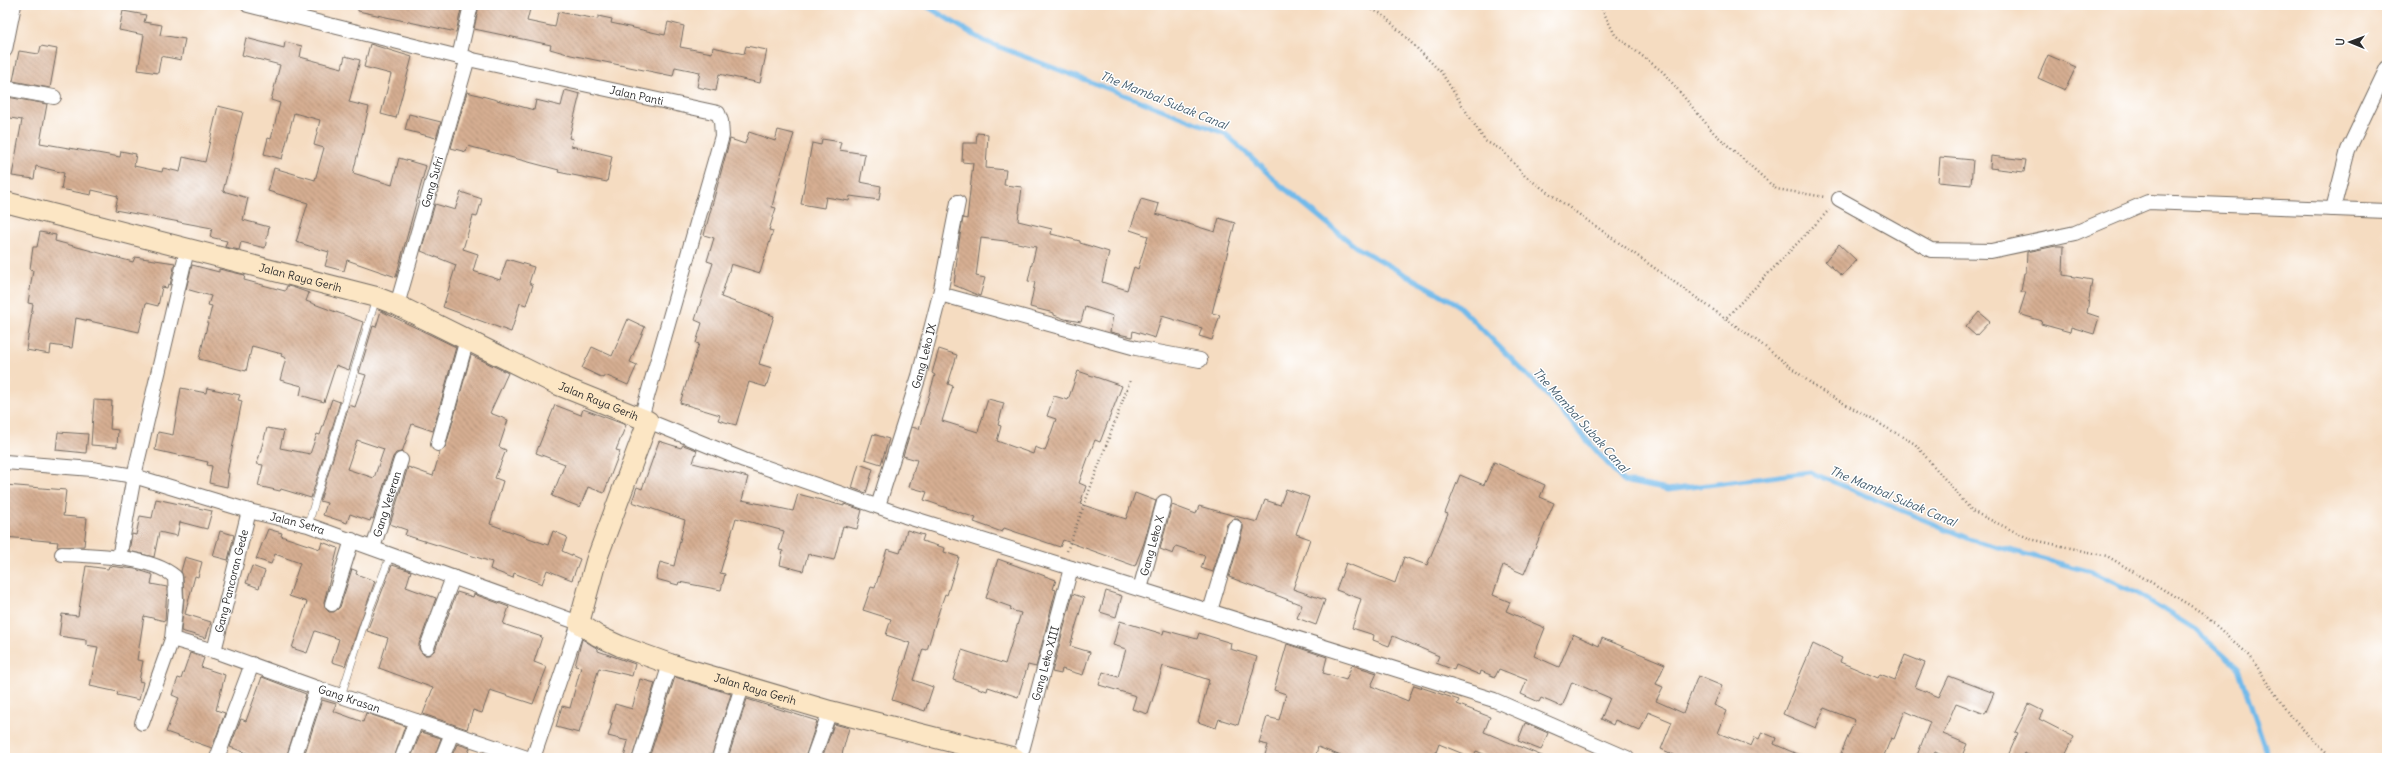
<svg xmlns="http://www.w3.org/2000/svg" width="2392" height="763" font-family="Delius,sans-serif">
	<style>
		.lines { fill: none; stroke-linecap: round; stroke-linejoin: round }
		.stream { stroke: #72baea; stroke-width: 5 }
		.building { fill: url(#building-back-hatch); fill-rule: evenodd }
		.lane-casing { stroke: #726960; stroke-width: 8 }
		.street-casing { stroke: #726960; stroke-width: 16 }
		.secondary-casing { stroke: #726960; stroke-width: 22 }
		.path { stroke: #726960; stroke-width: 2.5; stroke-dasharray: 1 3; stroke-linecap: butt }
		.lane { stroke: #fff; stroke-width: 7 }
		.street { stroke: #fff; stroke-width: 14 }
		.secondary { stroke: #fce6c4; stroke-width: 20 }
		.labels { text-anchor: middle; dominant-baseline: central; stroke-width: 3; stroke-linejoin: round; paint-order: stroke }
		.street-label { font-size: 11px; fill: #2b2b2b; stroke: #fff }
		.water-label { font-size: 12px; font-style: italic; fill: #445d6e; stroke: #fff }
	</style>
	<defs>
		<pattern id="building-back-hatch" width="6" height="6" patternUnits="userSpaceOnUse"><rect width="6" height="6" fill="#d6ae92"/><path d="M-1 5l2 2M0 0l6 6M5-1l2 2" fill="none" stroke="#ae8e77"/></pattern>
	</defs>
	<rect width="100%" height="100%" fill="#fff"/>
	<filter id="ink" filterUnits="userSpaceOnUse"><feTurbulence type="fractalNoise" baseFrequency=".025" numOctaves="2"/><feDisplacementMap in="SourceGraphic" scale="8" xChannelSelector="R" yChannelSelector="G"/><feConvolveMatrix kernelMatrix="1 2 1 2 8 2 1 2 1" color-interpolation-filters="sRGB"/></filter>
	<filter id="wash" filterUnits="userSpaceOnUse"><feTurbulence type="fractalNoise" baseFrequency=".012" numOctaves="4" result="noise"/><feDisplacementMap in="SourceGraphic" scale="16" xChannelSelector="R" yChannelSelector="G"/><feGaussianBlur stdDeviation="0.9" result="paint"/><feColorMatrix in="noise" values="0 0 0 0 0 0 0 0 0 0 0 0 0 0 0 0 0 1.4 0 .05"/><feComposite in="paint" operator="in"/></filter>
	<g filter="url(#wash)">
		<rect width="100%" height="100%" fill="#f5dcc1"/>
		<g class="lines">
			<path class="stream" d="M925 5 984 41 1226 134 1278 183 1356 247 1456 303 1548 396 1623 481 1668 490 1810 472 1972 540 2092 572 2137 593 2196 630 2238 668 2269 758"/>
		</g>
		<g id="blocks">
			<path class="building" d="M358 5H462L456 32 358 11Z
				M479 5H531L527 21 555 27 558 12 598 19V16L612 19 611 23 665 35 668 22 684 26 680 47 712 53 713 47 744 54 746 46 767 50 760 83 719 74 716 91 697 87 700 72 675 67 673 76 571 55 550 49 551 45 474 29Z
				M123 11 146 15 144 22 162 25 160 35 185 39 181 60 161 56 158 73 138 70 144 35 119 30Z
				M246 38 284 48 285 42 302 46 300 57 342 68 345 56 360 60 349 102 369 107 353 173 392 185 399 158 426 166 396 277 347 260 344 271 325 266 329 252 296 242 308 203 268 191 274 168 315 180 324 148 314 145 320 120 294 113 282 159 264 154 268 138 271 139 280 103 271 100 280 65 242 55Z
				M370 44 412 57 396 118 381 114 391 74 364 67Z
				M41 46 57 49 50 88 13 81 19 51 39 54Z
				M2048 55 2076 67 2065 90 2038 78Z
				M565 90 580 94 569 138 573 139 571 146 612 156 607 182 558 172 559 170 468 146 466 152 451 148 467 92 534 110 536 100 561 106Z
				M7 97 47 104 40 143 120 157 121 151 136 154 134 166 162 172 163 168 180 172 183 157 205 162 218 106 243 112 223 191 248 198 243 220 269 227 265 248 241 242 239 250 225 247 227 241 210 237 212 228 115 210 118 196 92 190 91 195 61 189 64 173 36 166 34 179 12 176 22 120 5 117Z
				M409 114 441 122 436 138 405 130Z
				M778 130 794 134 777 186 772 207 776 208 769 230 773 231 760 273 731 264 721 297 774 316 759 364 772 368 766 387 749 382 736 425 718 420 720 415 680 403 699 344 696 343 702 323 695 320 713 263 707 261 714 238 704 235 730 139 745 144 749 132 775 141Z
				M977 133 988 134 986 168 1006 170 1004 185 1022 187 1018 221 1052 229 1051 234 1080 241V243L1109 252 1102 282 1127 290 1134 267 1138 269 1148 236 1130 230 1141 199 1159 204 1156 214 1215 232 1219 218 1235 223 1212 313 1220 315 1212 340 1199 336 1202 328 1162 316 1155 338 1133 331 1132 337 1110 332 1113 316 1085 307 1081 322 1065 319 1054 315V313L1030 307 1035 282 1028 281 1036 247 1013 242 981 238 976 276 985 278 980 296 954 285 959 242 963 218 967 219 973 163 962 162 963 143H976Z
				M822 139 841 142 839 150 865 154 860 182 881 186 879 200 850 196 849 201 826 197 824 208 801 204 812 143 821 145Z
				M1991 156 2026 160 2024 172 1990 168Z
				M1940 157 1973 160 1971 185 1938 182Z
				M461 192 482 199 477 217 473 216 463 249 478 254 473 271 500 280 507 259 534 267 529 283 533 285 526 305 520 303 511 332 443 307 456 265 421 251 435 204 455 210Z
				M40 232 56 235 55 241 133 262 135 257 175 263 170 285 168 284 167 288 162 287 158 306 146 303 139 332 76 318 72 348 51 345 50 354 26 350 33 304 28 303 33 270 30 269 33 247H37Z
				M1839 244 1856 260 1842 276 1825 261Z
				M2056 246H2064L2063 275 2092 280 2087 313 2099 317 2094 334 2071 327 2070 332 2041 324 2042 321 2019 314 2026 292H2021L2024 273H2026L2027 252Z
				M192 265 219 272V269L245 275 244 280 285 291 287 286 292 287 309 293 306 301 363 322 349 370 336 365 324 402 300 395 302 386 280 380 286 358 281 356 282 354 252 346 246 371 199 359 212 306 208 305 211 296 186 289Z
				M381 311 456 347 433 431 412 424 402 452 396 453 393 457 373 519 371 518 370 521 350 514 347 523 323 515 327 503 320 501 349 405 355 407 366 375 359 373 373 326 376 327ZM357 440 384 449 374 478 347 469Z
				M1979 312 1990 321 1976 336 1966 327Z
				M628 319 645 327 630 362 637 365 628 385 605 375 603 378 582 368 592 347 612 356Z
				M939 349 957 355 948 384 953 386 942 421 978 432 988 399 1004 403 998 425 1001 426 997 441 1033 454 1035 447 1045 451 1056 419 1047 416 1054 396 1068 400 1078 371 1122 386 1100 442 1095 440 1088 458 1079 483 1086 486 1080 504 1126 519 1135 493 1156 501 1144 543 1135 566 1063 540 1060 547 1004 528 1002 532 974 522 976 518 924 500 927 492 909 487 917 460 903 456 912 427 919 429 935 375 932 373Z
				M471 355 508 373 490 413 508 420 499 447 506 450 495 478 503 481 490 524 548 545 553 531 567 537 562 551 580 559 572 580 547 570 542 584 514 573 513 578 490 569 492 562 405 535 407 530 390 524 408 467 433 476 440 452 446 446Z
				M181 388 206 393 207 388 240 395 238 400 242 401 227 473H229L227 487 209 483 212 466 207 465 208 462 155 450 158 432 173 435Z
				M332 399 340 402 311 498 281 489 280 491 258 486 263 465 257 464 267 428 284 431 280 448 310 454 317 434 320 435Z
				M94 400 112 401 110 429 118 430 117 447 91 445Z
				M555 405 581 415 583 409 626 425 616 450 620 451 604 493 588 487 580 507 552 496 565 464 536 453Z
				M58 432 88 434 86 453 56 450Z
				M873 434 889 439 881 464 865 459Z
				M659 441 681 448 683 445 697 450 693 463 748 477 742 500 793 511 798 494 844 506V504L862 510 857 529 843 526 834 560 808 554 803 571 780 565 783 551 779 550 784 531 736 518 720 573 725 574 721 590 679 582 678 585 656 579 660 562 674 566 685 520 632 502 637 487 642 489Z
				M1494 462 1545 485 1540 497 1554 503 1524 574 1503 565 1493 595 1510 602 1506 611 1545 628 1534 656 1559 667 1573 634 1599 646 1602 638 1665 664 1656 684 1663 687 1656 701 1683 713 1698 676 1722 686 1714 705 1727 711 1718 733 1751 746 1755 737 1759 739 1762 732 1776 738 1774 744 1806 758H1681L1661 749 1672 722 1648 712 1640 731 1615 720 1613 725 1601 719 1610 698 1572 682 1562 707 1541 698 1539 702 1521 694 1527 680 1499 669 1495 677 1481 671 1480 675 1456 665 1454 670 1436 663 1439 656 1393 636 1389 646 1373 640 1374 635 1352 628 1361 599 1336 590 1346 563 1395 583 1404 557 1427 565 1448 514 1445 513 1460 475 1484 485Z
				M859 464 873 469 866 493 852 488Z
				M5 485 66 490 63 516 87 518 84 546 57 547 58 542 5 537Z
				M1286 489 1309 497 1296 534 1310 539 1293 589 1325 600 1316 625 1297 618 1302 605 1229 577 1243 529V525L1238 519H1233L1227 524 1213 572 1201 568 1205 556 1176 546 1173 554 1160 549 1172 505 1196 514 1199 506 1257 522 1265 500 1280 505Z
				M156 499 212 511 207 529 180 522 177 536 159 532 154 557 129 551 132 534 136 535 140 516 152 518Z
				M268 529 282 533 281 536 320 549 322 542 338 548 324 602 326 609 329 612H334L340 607 352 569 357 571 356 574 375 581 345 666 332 662 339 639 315 631 307 653 292 648 307 602 289 596 300 563 275 554 271 564 256 559Z
				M907 530 924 535 922 541 945 548 944 552 959 557 947 595 945 594 939 611 927 650 923 649 913 680 933 687 925 711 892 700 910 643 886 635 891 619 863 610 871 587 875 588 887 549 900 553Z
				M220 531 234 535 228 560 213 556Z
				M185 557 202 562 198 577 195 576 185 614 211 622 206 638 181 631 184 599 183 577 181 571Z
				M998 559 1056 580 1053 589 1056 590 1036 667 1028 665 1018 697 988 687 987 691 953 680 962 650 1005 664 1021 613 1010 610 1011 607 986 598Z
				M392 565 411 571 406 587 436 598 419 644V649L424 655H429L435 650 457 592 473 597 474 594 509 607 503 624 542 637 534 662 547 667 533 704 490 690 482 713 473 710 467 729 423 714 433 688 379 668 388 638 367 631Z
				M86 566 108 569 109 566 135 569 151 574 153 575 151 584 167 587 165 621 144 616 137 660 143 661 139 681 143 682 139 700 117 695 118 692 90 686 98 647 86 645V640L59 636 62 614 78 616Z
				M252 566 265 571 259 588 246 583Z
				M1106 591 1122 596 1116 617 1100 612Z
				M1073 594 1084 598 1070 646 1090 652 1083 675 1062 669 1061 674 1052 672Z
				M1120 621 1163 634 1164 630 1197 639 1199 633 1231 643 1230 649 1257 657 1238 725 1219 719 1216 728 1198 722 1209 680 1189 673 1163 666 1148 714 1132 709 1136 696 1099 685 1103 672 1118 677 1126 649 1113 645Z
				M582 639 598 649V651L635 664 632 676 599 668 579 733 556 727 562 706 570 708 581 667 575 666Z
				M1287 644 1327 657 1323 673 1346 680 1352 665 1377 673 1371 686 1408 701 1414 685 1459 700 1457 704 1490 717 1484 732 1547 758H1494L1476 751 1473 758 1439 744 1434 758H1346L1318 747 1315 758H1264L1268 745 1259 743 1267 717 1279 720 1286 694 1274 690Z
				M1813 644 1842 658 1840 662 1878 678 1880 674 1895 680 1905 655 1925 663 1915 687 1939 697 1949 676 1994 693 1985 714 1956 703 1943 734 1967 744 1961 758H1949L1935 752 1933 758H1916L1930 722 1905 711 1894 739 1891 738 1883 758H1839L1855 720 1824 708 1816 728 1783 714Z
				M190 653 204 658 201 667 225 675 216 710 225 713 212 748 166 732 179 698 172 695 178 678 181 679Z
				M262 677 306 694 286 758H251L252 755 230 747 241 719 246 721Z
				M675 677 731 694 711 758H649Z
				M640 679 655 683 632 758H624L628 741 608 736 612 723H610L615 704 632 709Z
				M747 699 817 721 805 758H728Z
				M322 700 336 704 333 711 363 722 366 713 405 726 394 758 304 756Z
				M2029 704 2043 711 2039 719 2074 737 2064 758H2035L2024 753 2022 758H2007L2018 733 2015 732Z
				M1525 723 1548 733 1541 750 1518 741Z
				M834 724 849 728 841 758H822Z
				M421 732 441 738 434 758H411Z
				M457 744 470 748 466 758H451Z"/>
		</g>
	</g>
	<g filter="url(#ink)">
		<use href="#blocks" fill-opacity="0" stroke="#726960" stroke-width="1"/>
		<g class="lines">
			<defs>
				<path id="lane" d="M308 525 376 298
					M341 696 365 621 391 554"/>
				<g id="street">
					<path id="s1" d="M248 5 459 57 718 113 721 121 722 136 641 418"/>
					<path d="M5 50 14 5"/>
					<path d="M459 57 471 5"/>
					<path d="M5 88 54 97"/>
					<path d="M1839 199 1931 250 1991 251 2075 233 2148 202 2387 211"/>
					<path d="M2333 209 2348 150 2387 68"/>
					<path d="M940 294 1136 348 1200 360"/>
					<path id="s2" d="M397 305 468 58"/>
					<path d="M648 421 744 460 905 516 1494 700 1627 758"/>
					<path d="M438 444 467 339"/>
					<path id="s3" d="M5 462 92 469 134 476 249 511 308 525 579 623 533 758"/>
					<path id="s4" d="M878 506 919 376 940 294 958 202"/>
					<path id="s5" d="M373 548 401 460"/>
					<path d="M62 554C92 555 152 556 175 577L176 599 172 639 142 723"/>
					<path d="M119 558 134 476 187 250"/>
					<path id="s6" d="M1140 589 1164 502"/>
					<path d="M332 604 352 540"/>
					<path d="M1210 611 1235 527"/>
					<path id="s7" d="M172 639 214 651 317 688 527 758"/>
					<path d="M427 647 453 577"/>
					<path id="s8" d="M214 651 249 511"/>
					<path d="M217 758 252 664"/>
					<path d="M294 758 317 688"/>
					<path d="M402 758 416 721"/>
					<path d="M442 758 452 733"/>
					<path d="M640 758 670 664"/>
					<path d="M719 758 743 684"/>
					<path d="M813 758 830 711"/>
					<path id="s9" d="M1020 758 1071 568"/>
				</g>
				<g id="secondary">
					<path id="s10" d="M5 202 376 297 397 305 556 384 648 421 596 561 579 623 598 636 620 646 670 664 830 711 1015 758"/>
				</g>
			</defs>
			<use href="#lane" class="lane-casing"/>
			<use href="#street" class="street-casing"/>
			<use href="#secondary" class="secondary-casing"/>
			<path class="path" d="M1361 5 1382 14 1441 72 1485 141 1502 150 1525 176 1760 343 1817 388 1915 444 1972 511 2030 539 2107 556 2201 612 2250 656 2290 716 2331 758
				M1600 5 1615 35 1663 72 1714 133 1776 189 1825 197
				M1724 320 1829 210
				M1067 551 1130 381"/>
			<use href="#lane" class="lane"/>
			<use href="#street" class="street"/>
			<use href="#secondary" class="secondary"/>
		</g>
	</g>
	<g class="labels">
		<g class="street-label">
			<text stroke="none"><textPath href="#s1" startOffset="399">Jalan Panti</textPath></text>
			<text stroke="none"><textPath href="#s2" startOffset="128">Gang Sufri</textPath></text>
			<text stroke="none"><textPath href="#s10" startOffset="305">Jalan Raya Gerih</textPath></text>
			<text stroke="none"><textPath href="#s4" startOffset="157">Gang Leko IX</textPath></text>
			<text stroke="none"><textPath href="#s10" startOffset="629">Jalan Raya Gerih</textPath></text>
			<text stroke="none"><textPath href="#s5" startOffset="46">Gang Veteran</textPath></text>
			<text stroke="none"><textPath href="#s3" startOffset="300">Jalan Setra</textPath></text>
			<text stroke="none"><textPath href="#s6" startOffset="45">Gang Leko X</textPath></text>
			<text stroke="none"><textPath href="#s8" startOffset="72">Gang Pancoran Gede</textPath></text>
			<text stroke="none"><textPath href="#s9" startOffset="98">Gang Leko XIII</textPath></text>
			<text stroke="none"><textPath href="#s10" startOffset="1085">Jalan Raya Gerih</textPath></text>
			<text stroke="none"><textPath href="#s7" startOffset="187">Gang Krasan</textPath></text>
		</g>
		<g class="water-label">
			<text transform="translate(1164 100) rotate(22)">The Mambal Subak Canal</text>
			<text transform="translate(1581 420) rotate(48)">The Mambal Subak Canal</text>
			<text transform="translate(1893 496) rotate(23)">The Mambal Subak Canal</text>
		</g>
	</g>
	<rect width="2392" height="763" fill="none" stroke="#fff" stroke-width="20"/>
	<g transform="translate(2350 42) rotate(271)" stroke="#ffffff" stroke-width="3" paint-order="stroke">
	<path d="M0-3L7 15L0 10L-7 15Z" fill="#2b2b2b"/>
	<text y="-6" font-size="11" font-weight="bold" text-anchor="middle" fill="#2b2b2b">U</text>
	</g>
</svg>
